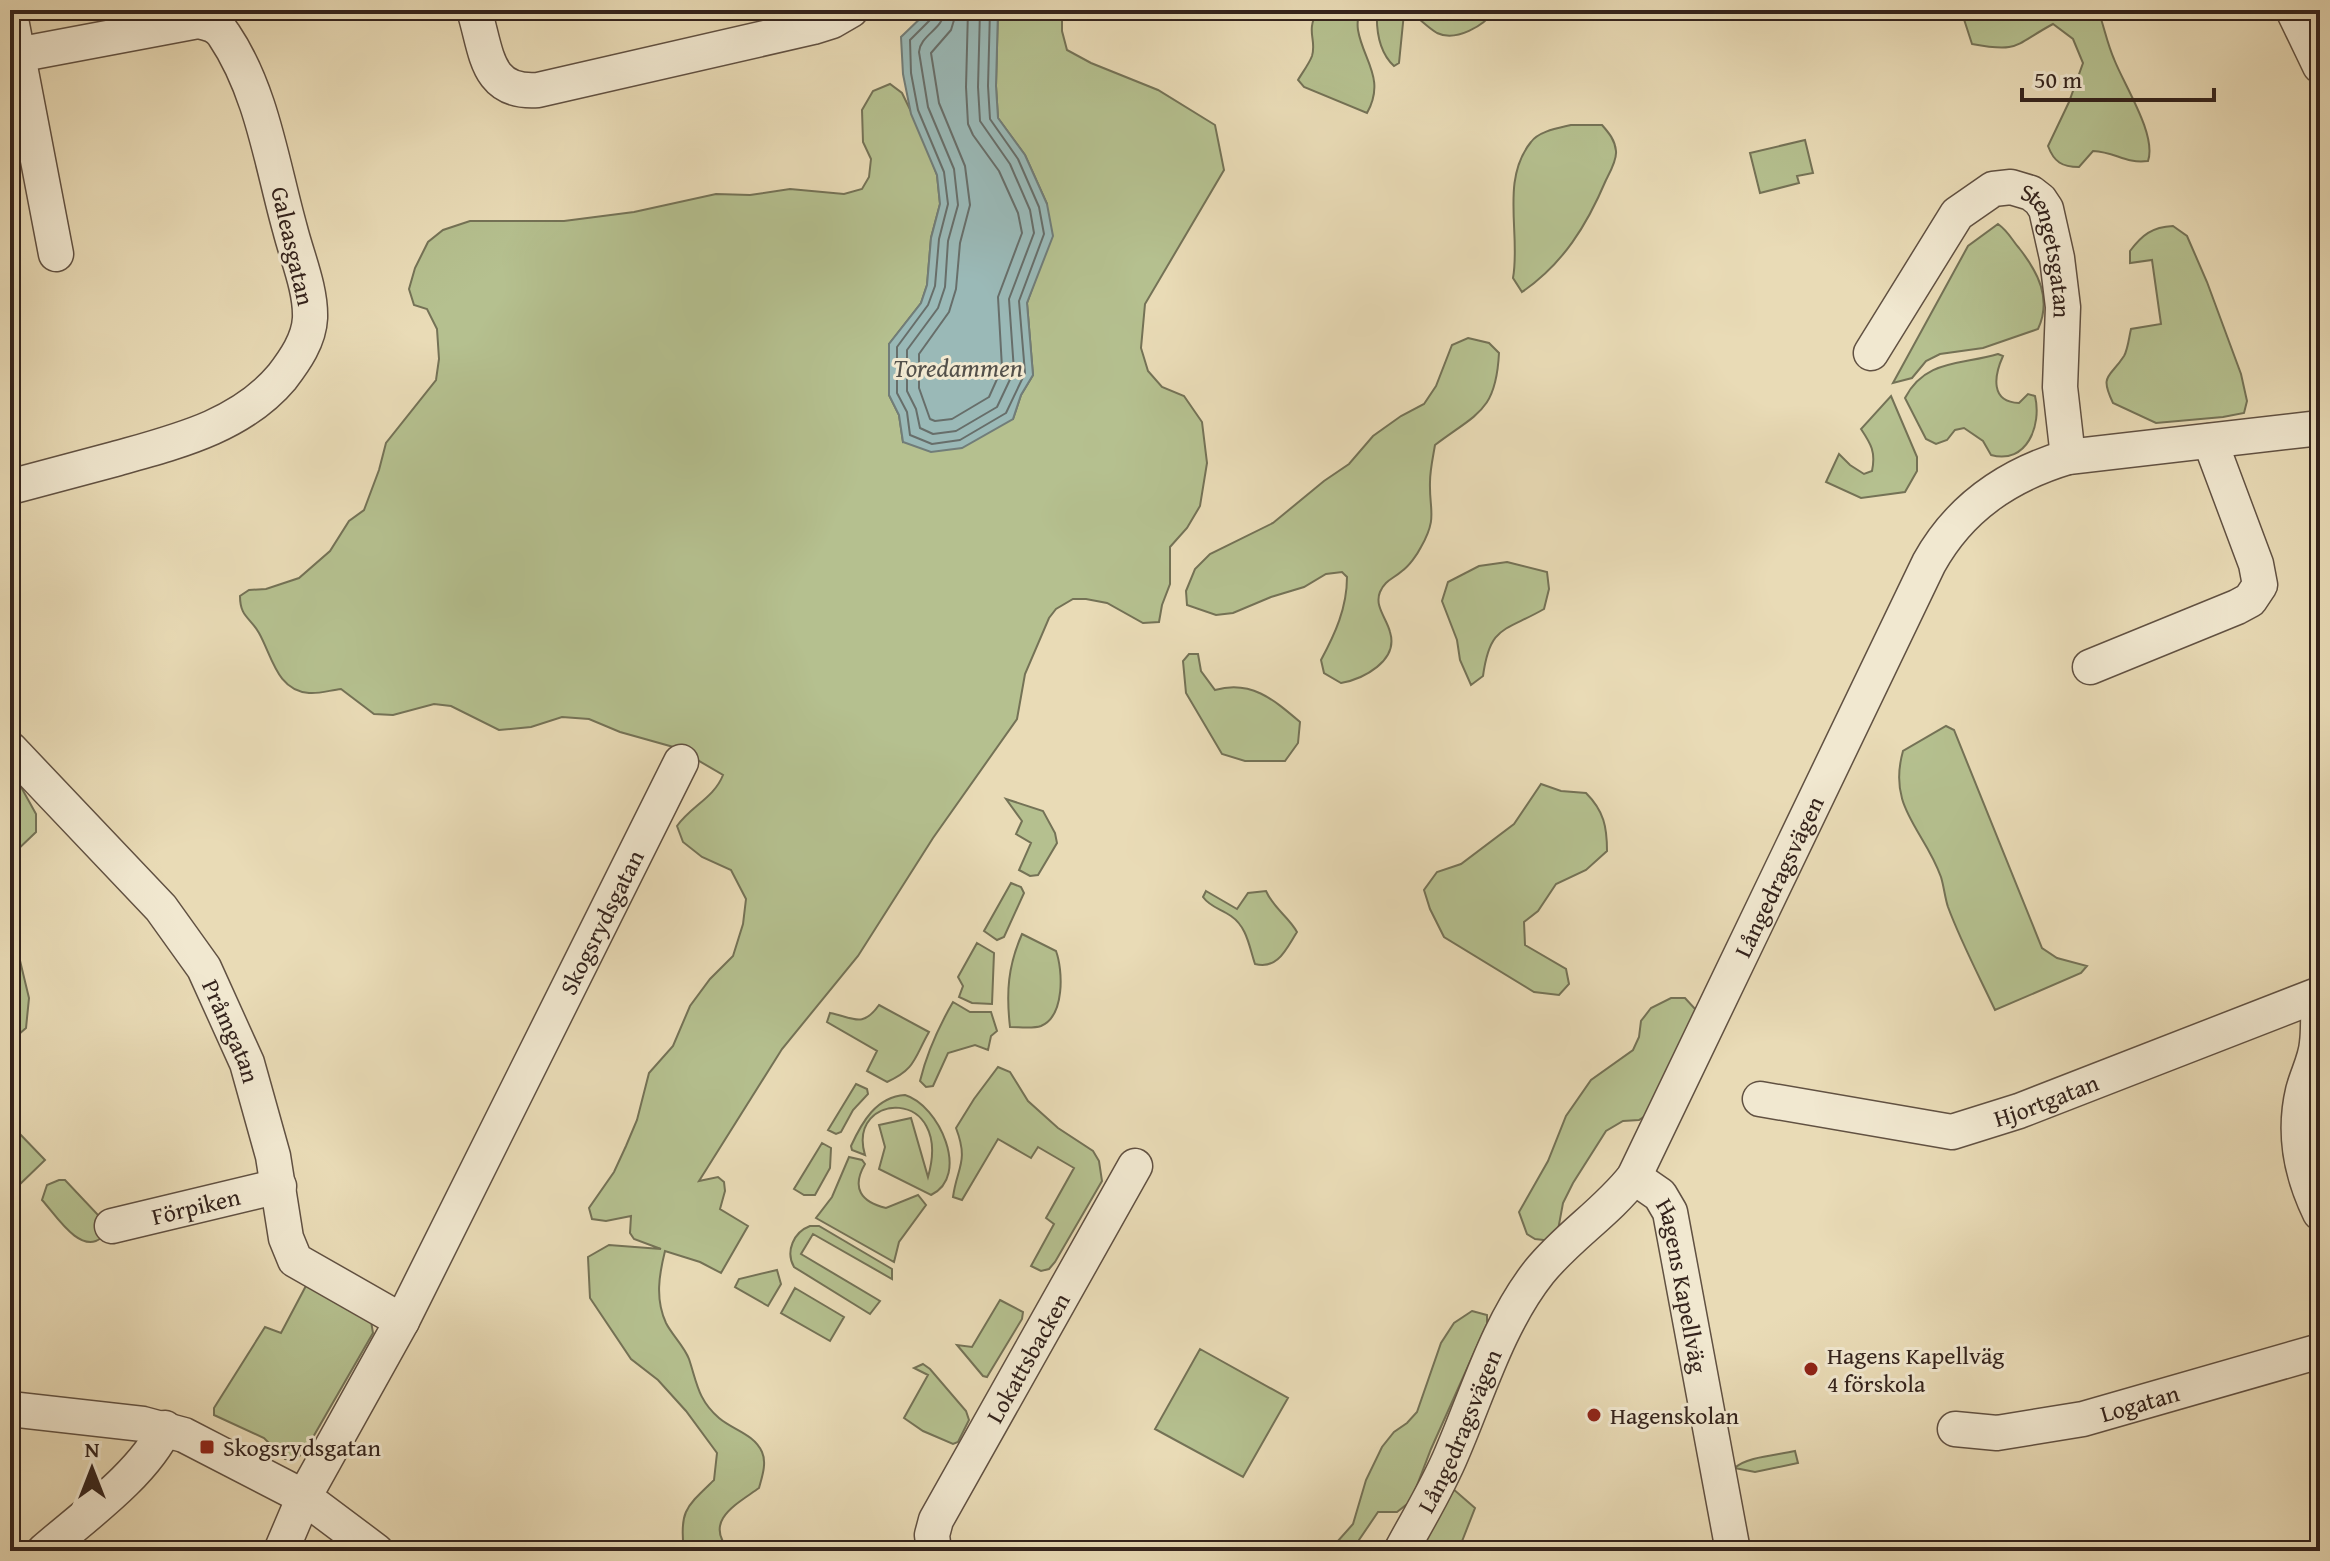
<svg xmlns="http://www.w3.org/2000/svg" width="2330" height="1561" font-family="'Gentium Book Plus',serif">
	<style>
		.green { fill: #b5c08f; stroke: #747256; stroke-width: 2 }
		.water { fill: #9ab9b7; stroke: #717d79; stroke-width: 2 }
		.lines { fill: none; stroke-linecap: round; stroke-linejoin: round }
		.shore { stroke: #676e6a; stroke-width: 2 }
		.minor-casing { stroke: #615142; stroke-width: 37 }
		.minor { stroke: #f1e8d0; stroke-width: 34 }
		.poi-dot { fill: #8f2418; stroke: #f1e8d0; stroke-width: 3 }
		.labels { text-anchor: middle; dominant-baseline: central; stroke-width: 6; stroke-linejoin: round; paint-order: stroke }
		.street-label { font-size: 24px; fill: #34231c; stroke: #f1e8d0 }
		.poi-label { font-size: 24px; fill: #34231c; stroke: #f1e8d0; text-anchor: start }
		.water-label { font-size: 26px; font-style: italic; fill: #53504a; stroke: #f1e8d0 }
	</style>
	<rect width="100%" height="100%" fill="#e9dbb6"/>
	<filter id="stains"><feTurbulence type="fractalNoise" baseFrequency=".0025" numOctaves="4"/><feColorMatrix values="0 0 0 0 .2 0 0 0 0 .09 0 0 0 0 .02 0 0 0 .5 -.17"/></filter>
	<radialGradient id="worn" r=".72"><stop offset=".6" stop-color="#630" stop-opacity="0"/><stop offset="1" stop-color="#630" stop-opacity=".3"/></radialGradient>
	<path class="green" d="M998 10H1062V31L1067 50 1091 63 1158 90 1215 125 1224 170 1145 304 1141 348 1148 371 1162 387 1184 396 1202 422 1207 463 1200 506 1187 528 1170 547V584L1162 605 1159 622 1143 623 1107 603 1086 599H1073L1056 609 1049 618 1025 674 1017 719 933 838 858 956 782 1049 699 1181 718 1177 724 1182 725 1191 720 1209 748 1226 721 1273 700 1262 665 1251C659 1275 655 1299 666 1323 672 1335 684 1346 689 1359 697 1383 698 1400 719 1418 733 1430 754 1434 762 1452 767 1463 762 1477 759 1488 737 1504 702 1521 730 1551H684C679 1511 686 1507 714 1480L717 1453 686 1411 658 1380 631 1359 590 1298 588 1257 609 1245 661 1249 634 1239 630 1233 631 1216 606 1221 592 1219 589 1208 614 1172 626 1146 637 1120 649 1073 673 1046 690 1006 710 979 733 956 743 924 746 899 731 870 702 857 683 842 677 826C691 806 714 798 723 775L677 748 620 732 589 719 562 717 531 727 499 730 451 706 434 704 393 715 374 714 341 689C331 690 319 694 309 693 277 691 272 656 259 633 250 617 240 617 240 596L249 590 266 589 299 578 330 551 349 521 364 510 379 470 386 443 436 380 439 359 437 329 427 309 414 305 409 289 415 268 428 242 443 230 470 221H564L634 212 716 194 750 195 790 189 844 194 862 189 869 177 871 159 863 142 862 110 873 91 890 84 902 93 919 128 937 175 940 204 931 238 927 285 921 303 889 344V395L899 415 903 442 1013 419 1021 395 1033 375 1027 303 1037 275 1047 204 1025 155 998 118 996 86Z
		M1318 10H1359C1358 16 1357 24 1358 30 1363 60 1386 79 1367 113L1304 87 1298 80C1302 73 1309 64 1312 56 1317 39 1305 32 1318 10Z
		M1377 10H1495C1484 26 1456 42 1437 33 1428 28 1419 18 1410 12L1404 13 1399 63 1394 66C1379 52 1376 30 1377 10Z
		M1961 10H2098C2104 26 2107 43 2114 59 2124 85 2157 135 2148 161 2125 164 2116 152 2093 151L2079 167C2062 167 2054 162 2048 146L2069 102 2083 63 2073 39 2053 24C2014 45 2020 53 1972 44Z
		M1571 125H1602C1609 133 1615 140 1616 151 1617 160 1610 172 1606 180 1587 225 1563 264 1522 292L1513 278C1521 235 1500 180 1531 142 1539 131 1559 128 1571 125Z
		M1805 140 1813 173 1797 176 1799 183 1760 193 1750 153Z
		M1998 224C2009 232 2011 239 2019 248 2038 272 2052 299 2038 329L1983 348 1940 354 1926 361 1912 378 1893 383 1968 246Z
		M2173 226 2187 236 2207 282 2241 374 2247 401 2244 413 2223 417 2156 423 2113 403C2099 374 2110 378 2124 356 2128 349 2129 337 2131 329L2161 324 2152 260 2130 263V251C2142 235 2152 227 2173 226Z
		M1468 338 1489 343 1499 353C1496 412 1477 413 1435 445 1433 457 1430 470 1430 482 1429 511 1438 517 1421 547 1417 555 1409 566 1402 571 1393 579 1385 580 1380 592 1374 606 1387 619 1390 632 1399 661 1363 679 1341 683L1324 673 1321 660C1335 634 1347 608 1347 577L1342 572 1326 574 1304 587 1271 597 1233 613 1216 615 1187 605 1186 591 1195 569 1210 554 1273 523 1324 481 1349 464 1373 436 1401 416 1424 404 1436 386 1452 345Z
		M1998 354 2003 356C1994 376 1990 402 2019 403L2028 394 2035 396C2042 425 2027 465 1991 455L1983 441 1964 428 1955 430 1947 440 1936 444 1926 439 1905 398C1925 359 1962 365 1998 354Z
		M1891 396 1917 457V471L1905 492 1861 498 1826 482 1839 454 1850 465 1864 474 1872 471C1876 452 1871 444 1861 429Z
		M1507 562 1547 572 1549 589 1544 609C1504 632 1490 625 1483 676L1471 685 1460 660 1457 640 1442 601 1448 582 1479 566Z
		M1189 654H1198L1201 671 1215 690C1251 680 1273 699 1300 722L1298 743 1285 761H1245L1222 754 1186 693 1183 661Z
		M1946 726 1954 730 2042 948 2057 958 2087 966 2081 973 1995 1010C1979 976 1961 942 1948 907 1945 898 1944 887 1941 877 1924 829 1887 808 1903 751Z
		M10 767 36 814V832L10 857Z
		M1541 784 1561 791 1586 793C1604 811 1607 827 1607 851L1586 870 1556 884 1538 911 1524 922 1525 945 1566 969 1569 984 1559 995 1534 992 1444 937 1430 909 1424 890 1437 872 1461 864 1514 824Z
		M1006 799 1043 811 1055 833 1057 843 1038 875 1030 876 1019 870 1031 843 1016 834 1022 821Z
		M1011 883 1021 887 1024 893 1004 937 997 940 984 931Z
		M1206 891 1237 909 1248 893 1266 891C1274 909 1288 916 1297 932 1286 949 1278 970 1255 964 1249 946 1247 927 1231 916 1221 909 1210 907 1203 897Z
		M10 919 29 998 26 1028 10 1042Z
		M1022 934 1056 951C1063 970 1065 1016 1041 1026 1033 1029 1019 1027 1010 1027 1006 992 1008 966 1022 934Z
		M977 943 994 953 992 1004 972 1003 959 997 963 986 958 977Z
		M1671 998H1685L1696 1010 1654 1110 1639 1120 1623 1121 1606 1131 1573 1183 1563 1203 1558 1230 1552 1241 1535 1239 1527 1234 1519 1212 1548 1161 1566 1116 1591 1080 1633 1050 1639 1037 1641 1021 1651 1008Z
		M953 1002 970 1012H991L997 1031 991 1036 988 1050 975 1045 948 1053 933 1086 926 1087 920 1081C927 1052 938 1028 953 1002Z
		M879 1005 929 1032C914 1058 916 1069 887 1082L867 1071 877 1051 827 1022 830 1013C853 1017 862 1029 879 1005Z
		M998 1067 1010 1072 1028 1101 1058 1128 1093 1151 1099 1161 1102 1181 1055 1262 1049 1269 1041 1271 1031 1266 1054 1224 1046 1218 1074 1168 1038 1147 1031 1158 998 1139 962 1200 953 1197C957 1167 969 1162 956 1128L974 1099Z
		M856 1084 867 1089 868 1094 853 1110 841 1132 836 1134 828 1130Z
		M905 1095C939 1105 971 1176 931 1195L879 1169 885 1147 879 1125 911 1118 928 1177C954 1086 846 1091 865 1155L852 1150 851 1146C862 1122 876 1097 905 1095Z
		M18 1132 45 1160 16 1188 10 1181V1140Z
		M822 1143 831 1148 830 1168 815 1195H804L794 1189Z
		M849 1157 862 1160 865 1164C851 1188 861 1202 886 1208L918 1195 926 1205 899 1242 894 1262 816 1218 832 1197Z
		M59 1180H65L99 1216 102 1223 101 1238C80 1255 55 1214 42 1200L47 1185Z
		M810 1226H819L892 1269V1279L813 1234 801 1254 880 1301 870 1314 794 1267C785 1251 794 1232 810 1226Z
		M777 1270 781 1284 768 1306 735 1287 739 1279Z
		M308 1282 371 1321 373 1333 305 1451 295 1460 285 1459 264 1438 214 1415V1408L265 1327 281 1333Z
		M795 1288 844 1317 830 1341 781 1313Z
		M1000 1300 1023 1312 1022 1319 990 1372 987 1377 983 1376 957 1345 972 1347Z
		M1472 1311 1487 1315V1324L1431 1449 1411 1501 1397 1512H1378L1359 1540 1356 1551H1329L1353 1524 1366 1480 1382 1447 1394 1432 1407 1423 1417 1412 1441 1343 1454 1323Z
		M1200 1349 1288 1398 1243 1477 1155 1429Z
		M923 1364 930 1369 966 1411 969 1420 958 1442 953 1444 923 1431 904 1418 928 1375 914 1368Z
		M1795 1451 1798 1463 1755 1472 1735 1468C1745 1457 1778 1455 1795 1451Z
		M1452 1488 1475 1508 1459 1549 1462 1551H1420Z"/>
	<path class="water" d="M929 10H998L996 86 998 118 1025 155 1047 204 1053 236 1027 303 1033 375 1021 395 1013 419 962 448 931 452 903 442 899 415 889 395V344L921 303 927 285 931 238 940 204 937 175 911 114 903 74 901 37Z"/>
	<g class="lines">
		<path class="shore" d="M935 10 932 18 910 40 911 73 918 110 944 172 948 204 939 239 935 286 928 305 897 347V393L907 412 910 435 932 444 960 440 1006 413 1025 373 1019 301 1044 234 1039 207 1018 159 990 119 988 86 990 10
			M945 10C943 30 920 35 919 52L928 107 954 169 958 205 948 241 945 287 938 308 907 350V391L916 409 920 428 933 434 956 431 997 407 1014 371 1009 299 1034 233 1030 210 1010 164 980 121 978 87 980 10
			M957 10 951 30 931 53 939 103 965 166 970 205 960 243 956 289 949 312 919 354V388L930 419 935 421 952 419 989 397 1002 368 998 297 1022 233 1018 213 999 171 973 135 968 124 966 87 968 10"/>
		<defs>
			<g id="minor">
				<path d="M474 10C487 51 485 94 538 90L813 27 832 21 851 10"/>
				<path d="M2293 10 2320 66"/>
				<path d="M10 14 56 254"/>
				<path id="s1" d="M1871 353 1957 214 1993 189 2011 187 2031 193 2040 200 2046 209 2057 258 2063 307 2060 387 2068 457"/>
				<path d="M10 487C45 478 80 468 115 459 175 442 240 427 282 377 295 360 309 340 310 318 311 289 297 257 290 229 272 165 262 91 224 35 218 25 208 23 198 21L17 55"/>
				<path d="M2090 667 2237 607 2250 600 2260 585 2256 564 2210 441"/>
				<path id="s2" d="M10 749 161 908 204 968 247 1063 273 1156 286 1238 295 1260 402 1321"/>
				<path d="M2320 999C2317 1014 2319 1028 2317 1043 2316 1059 2307 1075 2303 1091 2293 1133 2301 1174 2320 1213"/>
				<path id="s3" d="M1760 1099 1952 1132 2019 1111 2320 994"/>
				<path id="s4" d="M1634 1177 1660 1195 1670 1212 1733 1551"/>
				<path id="s5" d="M112 1226 279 1186"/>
				<path d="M10 1409 143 1424 184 1435 304 1497 376 1551"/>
				<path id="s6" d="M1955 1429 1997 1433 2083 1419 2320 1351"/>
				<path d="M44 1551C83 1517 144 1474 165 1428"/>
				<path id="s7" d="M281 1551 304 1497 402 1321 681 762"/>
				<path id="s8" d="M934 1551 932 1535 936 1520 1135 1166"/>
				<path id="s9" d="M1401 1551C1418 1519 1438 1487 1452 1453 1478 1393 1498 1324 1539 1272 1568 1236 1606 1213 1634 1177L1929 563C1960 507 2008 475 2068 457L2320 428"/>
			</g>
		</defs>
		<use href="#minor" class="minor-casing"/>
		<use href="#minor" class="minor"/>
	</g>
	<g class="poi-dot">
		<circle cx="1811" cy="1369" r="8"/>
		<circle cx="1594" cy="1415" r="8"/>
		<rect x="199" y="1439" width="16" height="16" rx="4"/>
	</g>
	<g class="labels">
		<g class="street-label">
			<text transform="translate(293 246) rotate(77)">Galeasgatan</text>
			<text stroke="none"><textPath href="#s1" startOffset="308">Stengetsgatan</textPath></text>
			<text stroke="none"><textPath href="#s9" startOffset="780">Långedragsvägen</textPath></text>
			<text stroke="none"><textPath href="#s7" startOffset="706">Skogsrydsgatan</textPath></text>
			<text stroke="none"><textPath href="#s2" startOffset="362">Pråmgatan</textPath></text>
			<text stroke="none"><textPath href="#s3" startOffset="294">Hjortgatan</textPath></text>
			<text stroke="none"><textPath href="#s5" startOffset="86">Förpiken</textPath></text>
			<text stroke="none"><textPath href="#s4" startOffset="126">Hagens Kapellväg</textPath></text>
			<text stroke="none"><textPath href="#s8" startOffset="218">Lokattsbacken</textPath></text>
			<text stroke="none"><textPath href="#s6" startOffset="188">Logatan</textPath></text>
			<text stroke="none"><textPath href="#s9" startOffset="134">Långedragsvägen</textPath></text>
		</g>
		<g class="poi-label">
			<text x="1827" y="1355">Hagens Kapellväg<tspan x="1827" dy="28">4 förskola</tspan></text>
			<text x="1610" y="1415">Hagenskolan</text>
			<text x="223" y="1447">Skogsrydsgatan</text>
		</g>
		<g class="water-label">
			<text x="958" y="367">Toredammen</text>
		</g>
	</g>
	<rect width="2330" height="1561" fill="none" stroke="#e9dbb6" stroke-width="40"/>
	<rect x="12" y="12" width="2306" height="1537" fill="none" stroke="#34231c" stroke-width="4"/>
	<rect x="20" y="20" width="2290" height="1521" fill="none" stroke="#34231c" stroke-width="2"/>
	<g transform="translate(92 1469)" stroke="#f1e8d0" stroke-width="6" paint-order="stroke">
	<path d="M0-6L14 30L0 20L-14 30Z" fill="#34231c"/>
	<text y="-12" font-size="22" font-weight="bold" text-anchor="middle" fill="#34231c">N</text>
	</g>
	<path d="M2022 88v12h192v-12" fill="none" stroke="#34231c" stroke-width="4"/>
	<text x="2034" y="88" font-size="24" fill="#34231c" stroke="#f1e8d0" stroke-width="6" paint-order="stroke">50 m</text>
	<rect width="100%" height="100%" filter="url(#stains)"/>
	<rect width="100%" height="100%" fill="url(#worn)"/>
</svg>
